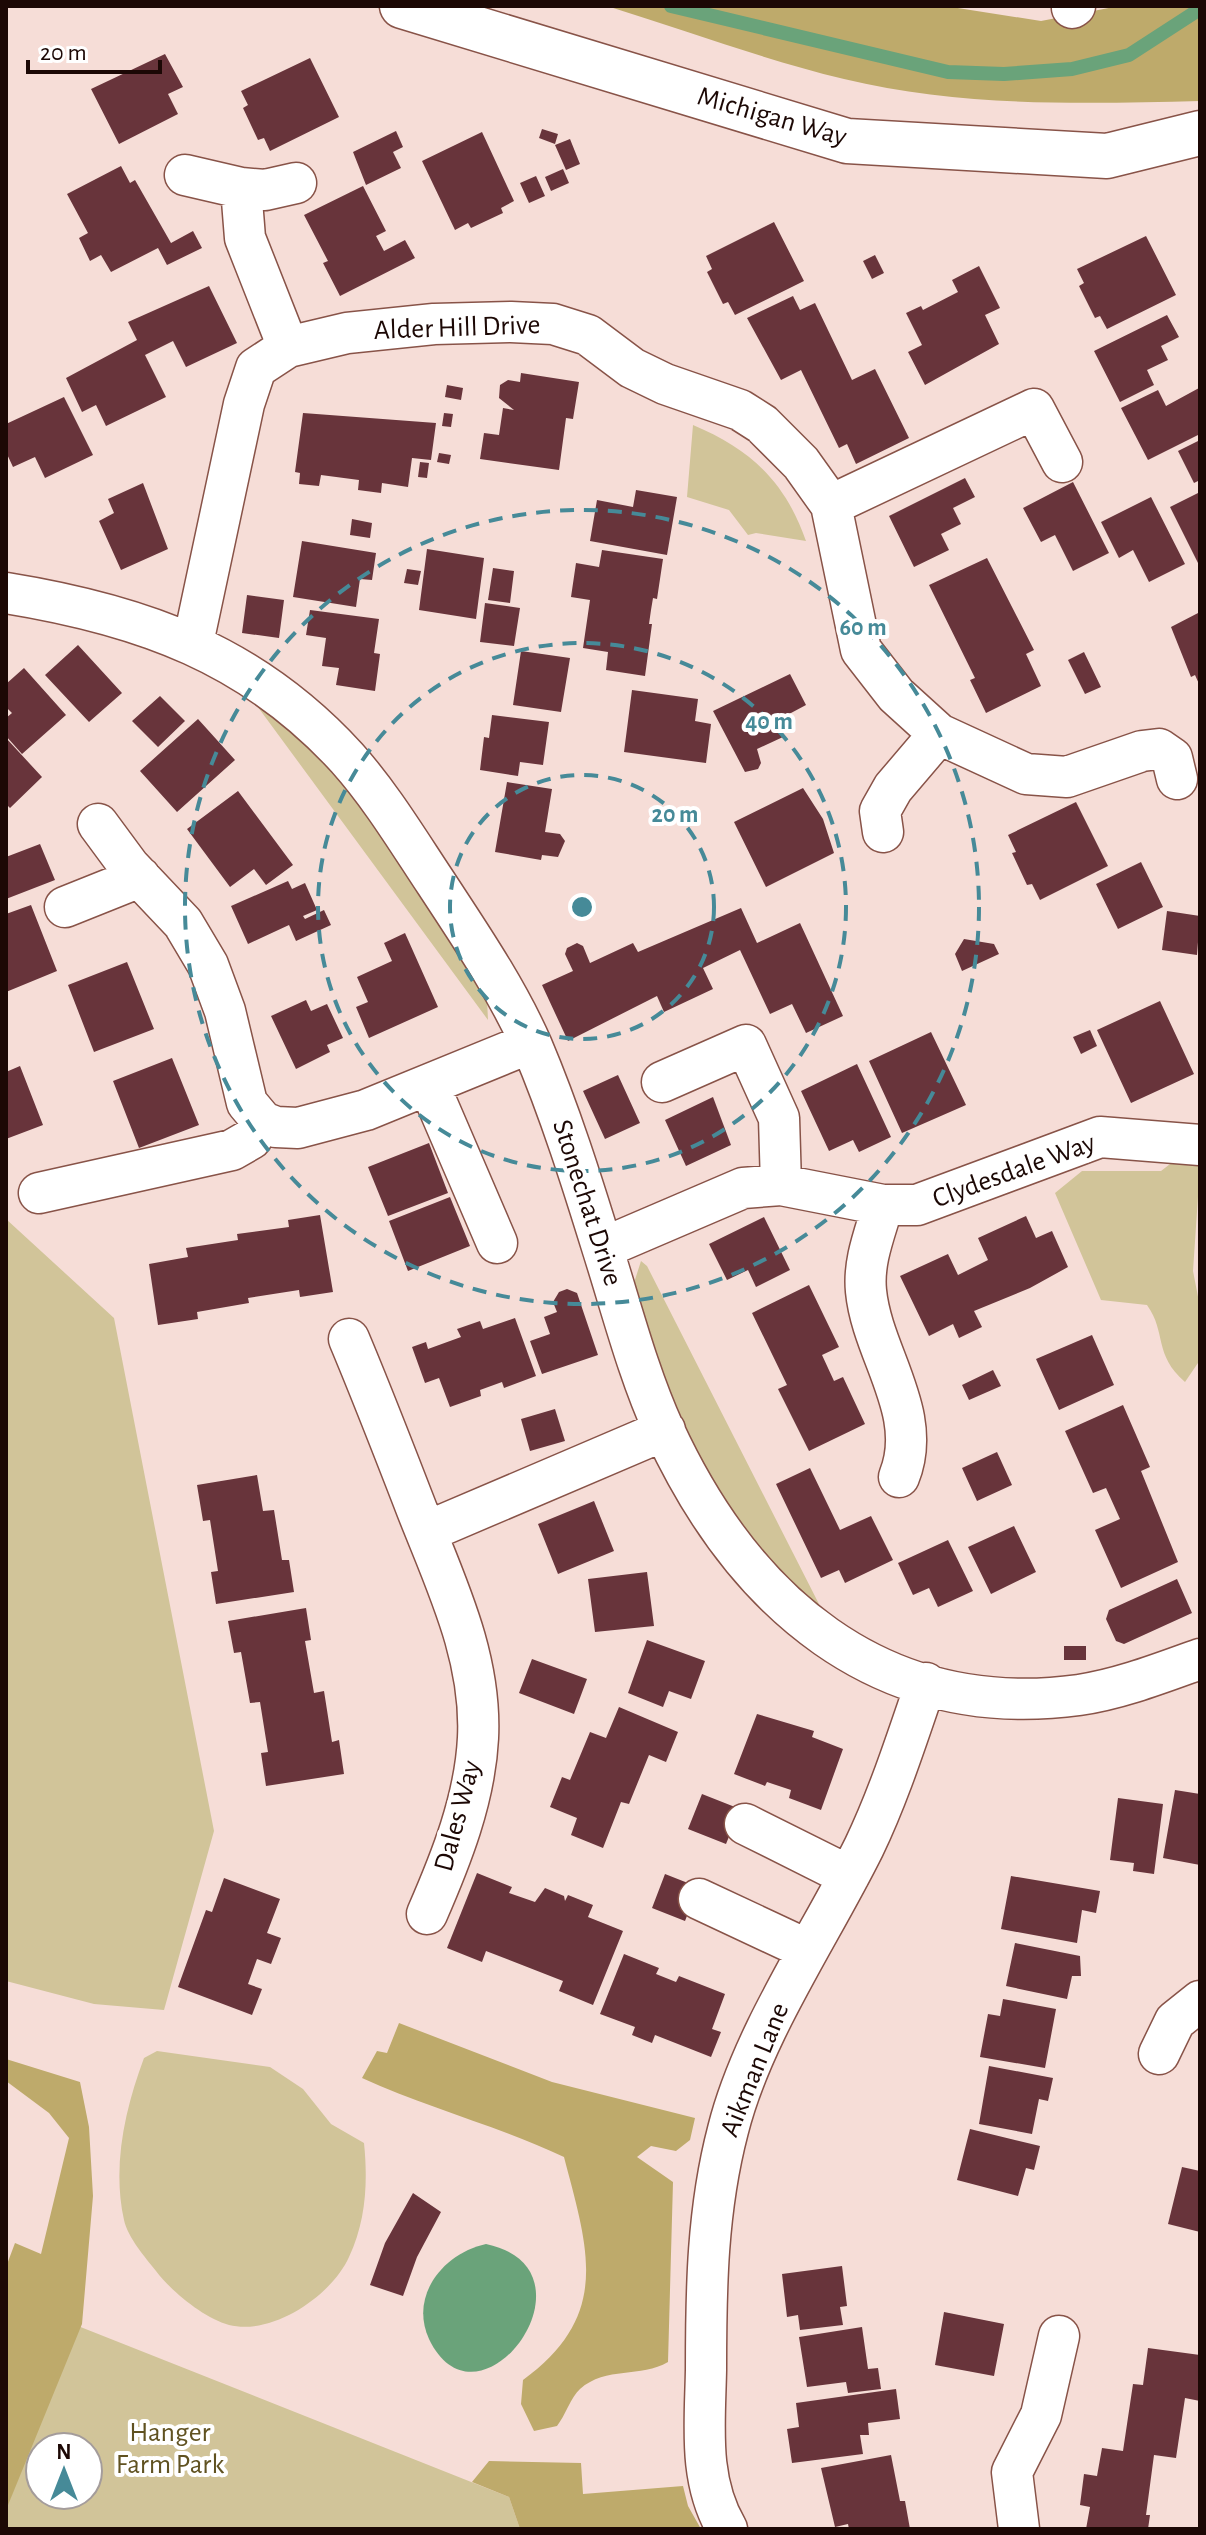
<svg xmlns="http://www.w3.org/2000/svg" width="1206" height="2535" font-family="'Alegreya Sans',sans-serif">
	<style>
		.green { fill: #d1c499; fill-rule: evenodd }
		.forest { fill: #beaa6b }
		.water { fill: #6aa37a }
		.lines { fill: none; stroke-linecap: round; stroke-linejoin: round }
		.stream { stroke: #6aa37a; stroke-width: 14 }
		.building { fill: #68343b }
		.street-casing { stroke: #885348; stroke-width: 43 }
		.secondary-casing { stroke: #885348; stroke-width: 47 }
		.street { stroke: #fff; stroke-width: 40 }
		.secondary { stroke: #fff; stroke-width: 44 }
		.ring { fill: none; stroke: #468a98; stroke-width: 4; stroke-dasharray: 14 10 }
		.labels { text-anchor: middle; dominant-baseline: central; stroke-width: 8; stroke-linejoin: round; paint-order: stroke }
		.street-label { font-size: 28px; fill: #1c0805; stroke: #fff }
		.park-label { font-size: 28px; fill: #605221; stroke: #fff }
		.centre { fill: #468a98; stroke: #fff; stroke-width: 4 }
		.ring-label { font-size: 24px; text-anchor: middle; font-weight: bold; fill: #468a98; stroke: #fff; stroke-width: 8; stroke-linejoin: round; paint-order: stroke }
	</style>
	<rect width="100%" height="100%" fill="#f6ddd7"/>
	<path class="green" d="M693 425C750 449 785 481 806 541L756 533 748 535 729 510 687 497Z
		M252 699 277 710 380 819 487 999 488 1020Z
		M1174 1161 1197 1163 1200 1167 1193 1271 1200 1307V1360L1185 1382C1153 1354 1167 1333 1147 1305L1101 1300 1055 1193 1082 1171H1161Z
		M6 1219 114 1318 214 1831 164 2010 94 2004 6 1981Z
		M641 1261 647 1266 822 1610 778 1574 716 1492 680 1422 651 1342 633 1286Z
		M157 2051 270 2067 303 2089 331 2124 364 2143C368 2182 366 2221 349 2257 332 2295 273 2336 229 2325 204 2318 172 2292 156 2271 145 2257 128 2238 124 2220 112 2166 125 2109 144 2058Z
		M78 2326 509 2497 520 2529H6V2509ZM40 2447H88V2495H40Z"/>
	<path class="forest" d="M607 6H945L1041 21 1119 6H1200V101C1081 104 960 107 844 79 764 60 685 30 607 6Z
		M399 2023 552 2082 695 2118 690 2140 676 2151 651 2146 637 2157 673 2182 668 2362C641 2378 606 2366 580 2389 571 2397 565 2416 557 2426L534 2431 521 2404 523 2380C612 2315 588 2249 564 2157 498 2126 428 2108 362 2078L377 2051 387 2053Z
		M6 2059 80 2082 89 2127 93 2196 82 2324 6 2510V2267L15 2243 41 2254 69 2138 49 2113 6 2081Z
		M489 2461 581 2463 583 2494 683 2486 688 2506 701 2529H520L509 2497 472 2482Z"/>
	<path class="water" d="M486 2244C606 2269 479 2443 429 2339 409 2295 444 2253 486 2244Z"/>
	<g class="lines">
		<path class="stream" d="M671 6 948 72 1004 74 1072 69 1129 55 1200 9"/>
	</g>
	<path class="building" d="M165 54 183 87 168 94 178 114 119 144 91 89Z
		M310 58 339 117 270 151 264 138 258 140 243 108 248 105 241 91Z
		M542 129 558 134 555 144 539 138Z
		M396 131 403 147 393 152 401 168 366 185 353 152Z
		M482 132 514 201 501 208 503 213 471 228 468 223 455 230 422 161Z
		M570 139 580 164 566 170 555 145Z
		M121 166 130 183 135 180 171 243 193 231 202 248 167 265 158 248 111 272 101 255 90 261 79 238 88 233 67 194Z
		M563 169 569 183 551 191 545 177Z
		M536 176 545 196 529 203 520 183Z
		M363 186 386 231 376 236 384 251 405 240 415 258 340 296 323 263 328 261 304 215Z
		M774 222 804 281 735 315 728 302 723 304 707 272 712 269 706 256Z
		M1146 236 1176 295 1107 329 1100 316 1095 318 1079 286 1084 283 1077 269Z
		M875 255 884 273 872 279 863 261Z
		M979 266 1000 308 985 315 999 344 925 385 908 352 922 345 906 313 921 306 923 310 958 292 952 280Z
		M209 286 237 343 186 367 173 341 145 355 166 397 106 426 96 405 82 412 66 378 137 340 128 322Z
		M793 296 800 310 815 303 852 380 875 369 909 438 856 464 847 444 839 448 801 370 781 380 747 318Z
		M1167 315 1179 337 1161 346 1168 360 1147 370 1154 385 1120 402 1094 351Z
		M521 373 579 382 573 419 566 418 559 470 480 459 484 433 499 435 503 408 514 410 499 398 500 385 508 380 520 382Z
		M447 385 463 388 461 400 445 397Z
		M1199 388 1200 434 1148 460 1121 408 1158 390 1166 406Z
		M64 397 93 455 45 478 35 457 13 467 6 452V424Z
		M303 413 436 423 431 460 412 458 408 487 382 483 381 493 358 490 359 480 321 475 319 486 299 484 300 473 295 472Z
		M444 413 453 414 451 427 442 426Z
		M1200 440V480L1194 483 1178 451Z
		M439 453 451 455 449 464 437 462Z
		M420 462 429 463 427 478 418 477Z
		M965 478 975 497 953 508 961 524 941 534 949 550 914 567 889 516Z
		M1073 482 1109 553 1073 571 1055 535 1041 542 1023 508Z
		M143 483 168 549 121 570 99 521 114 513 108 499Z
		M636 490 677 497 667 555 590 541 597 500 633 507Z
		M1200 492V567L1170 507Z
		M1151 497 1185 564 1149 582 1133 550 1119 558 1101 522Z
		M352 519 372 523 370 538 350 535Z
		M302 541 376 553 372 580 360 579 356 607 293 597Z
		M427 549 484 558 476 619 419 610Z
		M602 550 663 559 657 599 653 598 651 610 649 624H652L645 676 606 670 608 652 583 648 590 600 571 597 576 563 599 567Z
		M987 558 1034 650 1026 654 1041 686 986 713 970 680 975 678 929 585Z
		M493 568 514 571 510 603 488 600Z
		M407 569 421 571 418 585 404 583Z
		M247 595 284 600 279 638 242 633Z
		M485 603 520 608 514 646 480 642Z
		M310 610 379 619 374 653 380 654 375 691 336 685 339 668 322 666 326 638 306 635Z
		M1200 612V686L1195 675 1191 677 1171 627Z
		M78 645 122 693 89 722 45 675Z
		M521 651 570 658 561 712 513 705Z
		M1084 652 1101 687 1085 694 1068 660Z
		M24 668 66 715 22 754 6 736V718L12 713 6 707V684Z
		M790 674 806 705 776 721 783 737 757 749 761 763 758 769 745 772 713 711Z
		M632 690 698 699 695 721 711 724 706 763 624 752Z
		M160 696 185 721 158 747 132 721Z
		M492 715 549 722 543 765 520 762 518 776 480 770 484 737 489 738Z
		M198 719 235 760 177 812 140 771Z
		M6 738 42 777 10 808 6 804Z
		M507 782 552 789 545 832 560 834 565 841 558 857 542 855 541 860 495 852Z
		M803 788 823 819 834 853 766 887 734 822Z
		M238 791 293 865 266 885 254 869 230 887 187 829Z
		M1076 802 1108 866 1040 900 1032 884 1027 885 1012 853 1016 852 1008 835Z
		M40 844 55 880 6 899V857Z
		M1141 862 1163 907 1118 929 1096 884Z
		M288 881 292 889 305 883 317 910 303 916 305 919 324 910 331 925 296 941 289 925 248 944 231 906Z
		M31 905 57 971 6 992V914Z
		M741 908 757 943 800 923 843 1016 806 1033 792 1004 770 1014 740 950 703 968 713 989 664 1012 657 996 568 1041 542 985 573 971 565 954 567 948 577 943 583 946 590 963 633 943 638 952Z
		M1167 911 1200 916 1197 955 1162 950Z
		M405 933 438 1007 369 1038 356 1007 368 1002 357 977 392 961 384 943Z
		M964 939 994 944 999 954 962 971 955 954Z
		M127 962 154 1029 94 1052 68 985Z
		M306 1000 311 1011 327 1004 343 1038 327 1045 330 1052 296 1069 271 1016Z
		M1160 1001 1194 1074 1131 1103 1097 1030Z
		M1090 1030 1097 1046 1081 1054 1073 1037Z
		M931 1032 966 1105 902 1133 869 1061Z
		M172 1058 199 1125 139 1148 113 1081Z
		M857 1064 891 1137 859 1152 853 1140 829 1151 801 1091Z
		M20 1066 43 1125 6 1139V1072Z
		M618 1075 640 1123 605 1139 583 1091Z
		M713 1097 731 1145 686 1166 665 1120Z
		M429 1143 448 1193 388 1216 368 1167Z
		M450 1197 470 1246 408 1271 389 1221Z
		M320 1215 333 1292 300 1297 299 1290 248 1298 249 1303 197 1312 198 1319 158 1325 149 1264 188 1257 186 1248 238 1240 237 1234 289 1227 288 1220Z
		M1026 1216 1036 1238 1052 1231 1068 1267 1030 1288 974 1311 982 1327 959 1338 953 1324 929 1336 900 1276 948 1254 958 1275 988 1260 978 1238Z
		M764 1217 790 1270 756 1287 748 1270 727 1280 709 1244Z
		M809 1285 839 1347 822 1355 834 1381 843 1377 865 1424 809 1451 778 1389 787 1385 752 1313Z
		M567 1289 577 1293 598 1355 542 1374 530 1341 550 1334 544 1317 557 1312 553 1302 559 1292Z
		M515 1318 536 1376 504 1388 502 1382 480 1390 481 1396 450 1407 439 1378 425 1383 412 1347 426 1342 428 1349 461 1337 457 1329 480 1321 483 1329Z
		M1092 1335 1114 1385 1059 1410 1036 1359Z
		M993 1370 1001 1386 969 1400 962 1385Z
		M1123 1405 1150 1467 1141 1471 1178 1562 1121 1588 1095 1530 1120 1519 1106 1488 1093 1493 1065 1431Z
		M555 1409 565 1441 530 1451 521 1419Z
		M997 1452 1012 1485 977 1501 962 1468Z
		M810 1468 840 1530 871 1516 893 1560 845 1583 839 1570 821 1578 776 1484Z
		M257 1475 263 1511 274 1510 282 1560H289L294 1592 216 1604 211 1572 218 1571 210 1520 203 1521 197 1485Z
		M594 1501 614 1551 558 1574 538 1524Z
		M1014 1526 1036 1572 991 1594 968 1547Z
		M948 1540 973 1591 938 1607 929 1588 913 1595 898 1563Z
		M647 1572 654 1626 595 1632 588 1579Z
		M1177 1579 1192 1613 1124 1644 1116 1641 1106 1619 1109 1610Z
		M306 1608 311 1640 305 1641 314 1693 324 1691 332 1742 339 1740 344 1774 266 1786 261 1753 268 1752 260 1702 250 1703 241 1652 234 1653 228 1621Z
		M647 1640 705 1661 691 1699 669 1691 663 1707 628 1693Z
		M1064 1646H1086V1660H1064Z
		M532 1659 587 1679 574 1714 519 1693Z
		M619 1707 678 1732 666 1762 649 1755 629 1804 621 1802 603 1848 571 1835 577 1818 550 1807 562 1777 570 1780 590 1732 606 1738Z
		M757 1714 814 1731 812 1737 843 1749 821 1810 789 1798 791 1790 767 1782 765 1786 734 1774Z
		M1175 1790 1200 1794V1865L1163 1858Z
		M702 1794 740 1809 726 1844 688 1829Z
		M1118 1798 1163 1804 1154 1874 1133 1871 1134 1863 1110 1860Z
		M477 1873 512 1887 509 1893 535 1902 545 1888 564 1896 565 1901 568 1895 593 1905 588 1917 623 1931 593 2005 559 1991 563 1981 486 1951 482 1962 447 1948Z
		M665 1874 698 1887 685 1921 652 1908Z
		M1011 1876 1100 1891 1096 1913 1082 1910 1077 1943 1001 1929Z
		M224 1878 280 1899 267 1933 281 1938 271 1964 257 1959 248 1984 262 1989 252 2015 178 1987 206 1910 212 1912Z
		M1015 1943 1080 1956 1081 1976H1072L1067 1999 1006 1986Z
		M624 1954 659 1968 656 1974 676 1982 679 1976 725 1994 712 2029 721 2032 711 2057 655 2035 652 2043 632 2035 635 2027 600 2014Z
		M1003 1999 1056 2009 1045 2068 980 2057 988 2014 1000 2016Z
		M989 2066 1053 2078 1048 2101 1039 2099 1032 2134 979 2124Z
		M970 2129 1040 2146 1034 2170 1026 2168 1018 2196 957 2180Z
		M1182 2167 1200 2171V2232L1168 2224Z
		M413 2193 441 2212 417 2257 403 2296 370 2285 385 2243Z
		M842 2266 847 2306 840 2307 843 2325 800 2330 798 2315 787 2317 782 2274Z
		M944 2312 1004 2324 994 2376 935 2365Z
		M862 2327 868 2369 878 2368 881 2389 848 2393 846 2382 807 2387 799 2337Z
		M1148 2348 1200 2355V2401L1185 2398 1176 2458 1154 2455 1146 2515H1150L1148 2529H1086L1090 2507 1080 2505 1084 2474 1097 2476 1102 2448 1123 2451 1133 2384 1143 2385Z
		M896 2389 900 2419 868 2423 869 2435H860L863 2454 792 2463 787 2429 799 2427 796 2403Z
		M891 2455 900 2501H905L910 2529H849L848 2524 835 2527 821 2468Z"/>
	<g class="lines">
		<defs>
			<path id="street" d="M1072 8 1075 6
				M185 175 241 188 245 238 288 347
				M241 188 265 190 296 183
				M831 505 1034 409 1062 462
				M6 593C142 615 252 654 347 758 381 796 408 841 436 883 470 935 507 989 532 1046 560 1112 582 1182 603 1250 622 1310 638 1373 664 1430 743 1601 879 1722 1079 1695 1120 1689 1161 1673 1200 1659
				M193 643 244 404 256 368 288 347 347 333 434 324 511 322 553 324 588 335 632 368 665 384 740 410 762 424 801 463 831 505 861 650 896 695 939 734 1026 774 1067 777 1142 751 1159 749 1172 758 1177 779
				M98 824 129 866 183 923 208 965 225 1011 247 1103 263 1122 276 1127 298 1128 366 1110 530 1043
				M883 832 880 811 893 788 939 734
				M65 907 140 877
				M662 1082 746 1045 779 1118 781 1185
				M429 1085 497 1243
				M39 1193 232 1150 251 1139 263 1122
				M883 1205C875 1233 863 1261 866 1291 872 1354 925 1413 899 1477
				M603 1248 743 1188 781 1185 883 1205H917L1100 1137 1200 1145
				M349 1339C373 1396 395 1453 417 1510 446 1584 482 1657 478 1738 475 1799 451 1859 427 1914
				M426 1532 665 1430
				M745 1824 849 1876
				M699 1899 808 1950
				M1159 2054 1175 2021 1200 2001
				M727 2529C698 2480 705 2425 706 2370 706 2289 707 2210 728 2130 752 2034 820 1936 864 1847 889 1795 907 1738 926 1683
				M1019 2529 1012 2472 1041 2415 1059 2336"/>
			<path id="secondary" d="M402 6 847 141 1107 156 1200 133"/>
		</defs>
		<use href="#street" class="street-casing"/>
		<use href="#secondary" class="secondary-casing"/>
		<use href="#street" class="street"/>
		<use href="#secondary" class="secondary"/>
	</g>
	<g class="ring">
		<circle cx="582" cy="907" r="132"/>
		<circle cx="582" cy="907" r="264"/>
		<circle cx="582" cy="907" r="397"/>
	</g>
	<g class="labels">
		<g class="street-label">
			<text transform="translate(772 117) rotate(16)">Michigan Way</text>
			<text transform="translate(457 328) rotate(-2)">Alder Hill Drive</text>
			<text transform="translate(1014 1171) rotate(-20)">Clydesdale Way</text>
			<text transform="translate(587 1203) rotate(72)">Stonechat Drive</text>
			<text transform="translate(458 1816) rotate(-75)">Dales Way</text>
			<text transform="translate(755 2070) rotate(-68)">Aikman Lane</text>
		</g>
		<g class="park-label">
			<text x="170" y="2433">Hanger<tspan x="170" dy="32">Farm Park</tspan></text>
		</g>
	</g>
	<circle cx="582" cy="907" r="12" class="centre"/>
	<g class="ring-label">
		<text x="863" y="635">60 m</text>
		<text x="769" y="729">40 m</text>
		<text x="675" y="822">20 m</text>
	</g>
	<rect width="1206" height="2535" fill="none" stroke="#1c0805" stroke-width="16"/>
	<g transform="translate(64 2471)"><circle r="38" fill="#ffffff" stroke="#a49c9b" stroke-width="2"/>
	<path d="M0-6L14 30L0 20L-14 30Z" fill="#468a98"/>
	<text y="-12" font-size="22" font-weight="bold" text-anchor="middle" fill="#1c0805">N</text>
	</g>
	<path d="M28 60v12h132v-12" fill="none" stroke="#1c0805" stroke-width="4"/>
	<text x="40" y="60" font-size="24" fill="#1c0805" stroke="#ffffff" stroke-width="6" paint-order="stroke">20 m</text>
</svg>
